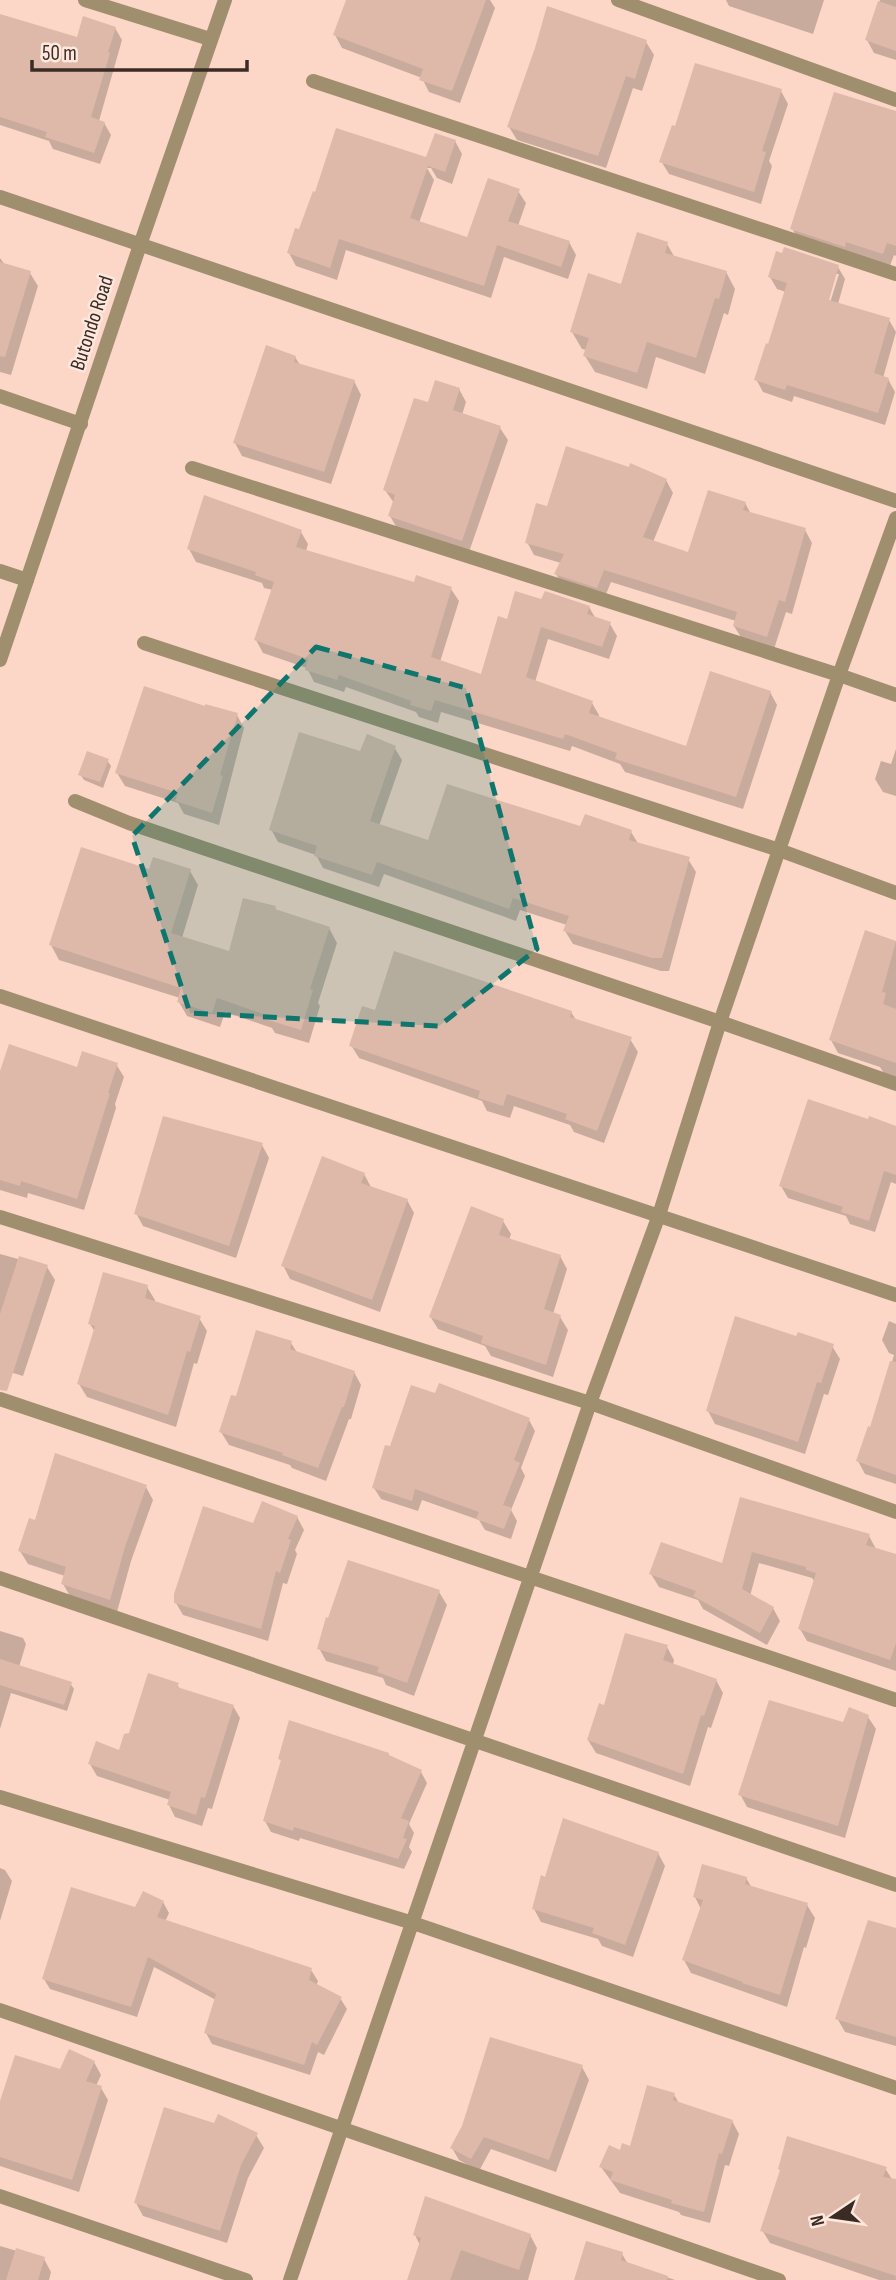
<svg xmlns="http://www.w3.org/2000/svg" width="896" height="2280" font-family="'Sofia Sans Condensed',sans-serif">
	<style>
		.shadow { fill: #0003; fill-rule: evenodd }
		.building { fill: #deb9a9 }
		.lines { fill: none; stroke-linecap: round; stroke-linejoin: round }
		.minor { stroke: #9f8f6f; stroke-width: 14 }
		.tertiary { stroke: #9f8f6f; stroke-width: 14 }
		.marked { fill: #0f766e; fill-opacity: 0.2; stroke: #0f766e; stroke-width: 5; stroke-dasharray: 14 9; stroke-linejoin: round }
		.labels { text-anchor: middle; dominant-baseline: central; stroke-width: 5; stroke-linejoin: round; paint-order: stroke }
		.street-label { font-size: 21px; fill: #3a2c25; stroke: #fee7dd }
	</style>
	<rect width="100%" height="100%" fill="#fcd6c6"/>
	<path class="shadow" d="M347 0H490L495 8 460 103 429 92 422 78 342 48 335 35Z
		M726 0H824L813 34 729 6Z
		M880 0H896V60L874 53 867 40Z
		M0 15 78 39 115 28 122 40 99 121 104 123 111 135 100 164 53 149 49 141 0 125Z
		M646 42 654 55 642 91 633 88 606 168 517 140 509 127Z
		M781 91 788 104 769 161 772 166 761 204 669 174 661 161Z
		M896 137V256L894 255 890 266 799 242 792 228Z
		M455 141 462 154 452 184 437 178 431 168H427L434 180 419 223 469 239 518 191 526 203 518 226 569 242 576 255 568 279 504 257 491 298 346 250 337 280 296 266 289 253 300 232 427 160Z
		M667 244 675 258 726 272 735 289 728 315 724 313 705 374 656 357 647 389 595 372 585 356 587 350 582 349 572 332Z
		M0 258 5 265 30 273 38 286 11 375 0 372Z
		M838 267 845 279 838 304 889 320 896 332 883 378 888 379 895 392 885 425 794 396 792 402 763 392 756 379 769 346 786 292 777 289 770 277ZM835 274H839L828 309 825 308Z
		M295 357 300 365 354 381 361 395 331 484 242 456 235 443Z
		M459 389 466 402 462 415 500 428 508 440 469 552 397 528 390 516 394 503 385 490 430 405Z
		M666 480 673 493 653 542 690 554 745 503 751 514 805 530 812 543 792 614 786 612 774 649 742 639 734 626 736 621 611 582 604 599 563 586 556 574 561 563 534 555 527 542 548 508Z
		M301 532 308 544 306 551 415 584 451 589 459 601 440 662 482 676 508 621 542 602 589 607 596 619 610 624 617 636 609 659 548 639 535 682 592 703 599 715 598 718 687 748 770 692 777 705 743 809 625 772 620 764 572 746 570 751 441 712 438 723 419 717 416 712 346 687 344 692 314 682 307 668 263 653 256 640 273 590 264 588 262 583 196 562 189 549Z
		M206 708 237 715 244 728 219 825 184 814 178 803 125 786 117 773Z
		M394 747 402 760 379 826 429 842 581 828 631 832 639 845 688 859 696 872 669 971H661L573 944 565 931 567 925 520 910 516 921 384 874 379 887 323 868 316 855 278 842 271 829 361 753Z
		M896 749V796L883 792 875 779 881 761 891 764Z
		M107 760 111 766 103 788 84 780 80 774Z
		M150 871H190L198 885 182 938 230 953 275 908 277 911 329 928 337 943 318 1003 320 1006 309 1043 275 1033 272 1028 225 1012 220 1027 187 1016 179 1002 180 998 59 960 51 945Z
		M866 933 896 942V1079L885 1075 880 1067 838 1053 831 1040Z
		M376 1012H571L576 1020 630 1039 638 1052 604 1143 574 1132 570 1125 514 1106 510 1118 487 1111 482 1101 359 1058 351 1045Z
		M116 1064 124 1077 115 1104 116 1108 84 1210 28 1193 27 1198 0 1190V1077Z
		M896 1128V1184L891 1182 875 1232 850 1224 846 1216 788 1198 781 1186Z
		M262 1145 269 1158 236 1258 143 1226 136 1213Z
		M364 1174 371 1187 407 1200 414 1213 380 1312 290 1279 283 1265Z
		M503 1221 511 1234 509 1240 560 1256 567 1269 553 1314 560 1317 568 1330 553 1377 491 1356 485 1346 438 1329 430 1316Z
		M0 1254 47 1267 55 1280 23 1376 0 1369Z
		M147 1287 155 1300 154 1303 199 1318 207 1331 197 1364 194 1363 176 1427 87 1397 79 1384 95 1332 90 1324Z
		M889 1321 896 1324V1484L865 1474 858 1461 872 1429 894 1355 889 1353 882 1340Z
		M798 1338 832 1346 840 1359 828 1395 824 1394 805 1454 715 1424 708 1411Z
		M291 1343 298 1354 354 1372 361 1385 351 1419H349L326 1481 292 1468 290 1465 229 1445 221 1432 237 1398Z
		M529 1420 535 1431 521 1468 525 1476 511 1510 517 1521 511 1539 485 1530 479 1520 422 1500 418 1511 381 1499 374 1488 391 1448Z
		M146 1487 153 1500 131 1561 117 1612 70 1596 63 1584 65 1576 28 1564 20 1551 37 1522Z
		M742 1499 869 1536 876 1549 896 1555V1671L807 1641 800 1629 815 1582 812 1578 759 1563 750 1596 773 1608 780 1621 767 1645 703 1609 698 1600 659 1587 651 1574 723 1566Z
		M297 1517 304 1530 295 1550 297 1554 287 1584 283 1583 268 1641 183 1615 176 1603 254 1525Z
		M439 1592 447 1605 414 1696 386 1685 383 1678 326 1661 319 1648Z
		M0 1631 23 1638 26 1644 19 1667 70 1683 74 1689 67 1711 11 1693 0 1729Z
		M667 1647 674 1660 673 1665 716 1680 723 1693 711 1728 708 1727 690 1786 596 1753 588 1740 605 1707Z
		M177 1685 181 1690 233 1706 240 1718 212 1809 208 1808 202 1826 175 1817 169 1805 170 1800 97 1776 90 1764 120 1752 130 1734Z
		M868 1717 876 1729 845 1838 747 1807 740 1794 844 1724Z
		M390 1757 421 1772 427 1783 409 1824 414 1833 409 1847 412 1852 404 1869 300 1838 299 1841 271 1832 265 1821 282 1762 280 1759Z
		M658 1853 665 1866 633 1957 602 1946 598 1939 541 1922 534 1909Z
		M0 1868 5 1870 12 1881 0 1921Z
		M746 1878 752 1888 807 1905 815 1918 806 1948 804 1947 787 2007 691 1973 684 1960 701 1909 695 1897Z
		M163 1902 169 1913 165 1922 311 1970 318 1981 316 1986 340 1998 347 2009 324 2055 318 2052 310 2075 212 2044 206 2033 216 2000 154 1967 137 2017 50 1989 44 1979 136 1909Z
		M896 1930V2046L845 2032 837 2018Z
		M94 2062 101 2075 96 2086 101 2088 108 2100 79 2192 0 2166V2112L61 2072Z
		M582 2067 589 2080 556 2172 491 2149 479 2171 459 2160 452 2148Z
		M674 2095 679 2103 732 2121 739 2134 729 2166 725 2165 710 2223 681 2215 679 2212 620 2193 601 2167 631 2148Z
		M256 2135 264 2148 248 2178 227 2243 143 2216 136 2203Z
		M885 2168 893 2181 896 2280H879L770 2243 762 2230Z
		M415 2235H530L537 2248 528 2280H409L420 2245Z
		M0 2246 44 2259 51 2272 49 2280H0Z
		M622 2254 628 2264 675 2280H576Z"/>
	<path class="building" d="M346 0H486L452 91 419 80 423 69 333 35Z
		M878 1 896 7V51L865 40Z
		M547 6 647 40 635 79 626 76 598 156 507 127 535 48Z
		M0 14 77 37 83 16 116 27 108 52 110 53 91 117 105 122 94 153 45 137 47 132 0 117Z
		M695 63 782 89 762 151 766 152 754 192 659 162 672 125 675 126Z
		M834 92 896 111V246L887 243 883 254 846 242 845 247 790 229Z
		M336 128 426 157 435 133 456 140 445 172 428 166 410 218 467 237 488 178 520 189 508 221 570 241 561 267 497 245 484 286 339 239 330 268 287 253 295 228 299 229 313 191 315 192Z
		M637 232 668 242 665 253 727 271 719 299 715 298 696 358 647 342 637 373 583 356 589 338 570 332 588 273 621 284Z
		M784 247 839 265 829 300 890 318 874 373 889 378 878 413 787 385 785 390 754 380 766 343 768 344 787 283 768 277 776 251 782 253Z
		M0 262 31 271 5 357 0 356Z
		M266 345 296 356 294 362 355 380 324 472 233 443Z
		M435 380 460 388 453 410 501 426 462 541 388 516 395 495 383 490 414 398 428 402Z
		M566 446 629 467 630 463 667 479 643 537 688 552 708 490 746 502 743 510 806 528 785 602 779 600 767 637 733 626 737 612 634 579 604 570 597 588 554 574 564 554 525 543 536 503 547 506Z
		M204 495 302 530 296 547 414 582 416 575 452 587 431 657 481 674 498 616 507 619 515 591 541 599 545 591 590 606 587 614 611 622 602 647 541 627 526 677 593 701 589 713 686 746 710 671 771 691 736 797 615 759 617 753 565 734 563 739 435 700 431 711 410 705 411 701 339 675 337 680 305 670 308 659 254 640 274 582 255 575 256 572 187 549Z
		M144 686 205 706V704L238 713 220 775 223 776 212 813 175 801 178 793 115 773Z
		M299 732 360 751 367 734 396 746 370 821 428 840 447 784 580 826 585 814 632 830 629 840 690 857 662 958H652L563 931 569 916 513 898 509 909 377 862 372 875 314 856 317 846 269 830Z
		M87 751 109 759 100 782 78 775Z
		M81 847 149 869 153 857 191 869 171 933 229 951 243 898 276 906 275 909 330 927 310 989 313 990 301 1030 265 1019 266 1015 217 998 212 1013 177 1002 181 988 49 945Z
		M865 930 896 941 882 992 886 993 883 1004 896 1009V1063L829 1040Z
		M394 951 572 1011 570 1017 632 1037 597 1131 565 1119 567 1114 507 1094 503 1106 478 1098 480 1091 349 1046 362 1006 375 1010Z
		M9 1044 77 1067 82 1051 118 1063 108 1093H110L77 1199 21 1181 20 1186 0 1180V1071Z
		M808 1099 868 1119 869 1116 896 1126V1175L884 1171 869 1221 841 1212 843 1207 779 1186Z
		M163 1116 263 1143 229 1246 134 1214Z
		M322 1156 365 1173 361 1183 408 1199 372 1300 281 1266Z
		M471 1206 504 1219 499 1235 561 1255 544 1309 561 1315 546 1365 481 1343 483 1336 429 1317Z
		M19 1256 48 1265 7 1391 0 1390V1314Z
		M103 1272 148 1285 145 1298 201 1316 190 1352 187 1351 168 1415 77 1384 95 1326 88 1324Z
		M735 1316 796 1336 798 1332 834 1344 821 1383 817 1382 798 1442 706 1411Z
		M256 1330 292 1341 290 1349 355 1371 344 1407H342L318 1468 282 1455 283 1453 219 1432 231 1395 236 1396Z
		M890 1361 896 1362V1475L856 1461 868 1426 870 1427Z
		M439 1383 530 1418 514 1460 520 1463 503 1505 512 1508 504 1529 476 1519 479 1512 415 1489 412 1501 372 1488 385 1445 390 1446 411 1385 435 1393Z
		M55 1453 147 1485 125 1547 110 1600 61 1584 66 1567 18 1551 29 1518 35 1520Z
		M740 1497 870 1534 866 1545 896 1554V1643L890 1660 798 1629 816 1573 806 1570V1567L752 1552 742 1589 774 1607 760 1633 693 1596 696 1591 649 1574 661 1542 722 1563Z
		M262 1501 298 1516 288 1539 291 1540 280 1573 276 1571 261 1629 174 1603V1594L203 1506 253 1523Z
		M348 1560 440 1590 407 1683 377 1672 379 1667 317 1649 326 1617 328 1618Z
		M625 1633 668 1645 663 1660 717 1679 704 1716 701 1715 683 1774 587 1740 599 1703 604 1705Z
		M0 1659 72 1682 64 1705 0 1685Z
		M148 1673 179 1683 177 1687 234 1705 205 1798 201 1797 196 1815 167 1805 171 1792 88 1764 96 1741 119 1750 124 1734 129 1733Z
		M769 1700 843 1722 849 1707 869 1715 838 1826 738 1795Z
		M289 1720 389 1753V1755L422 1770 401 1818 409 1821 403 1838 407 1839 398 1859 294 1827 293 1831 263 1821 281 1760 278 1759Z
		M563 1818 659 1852 625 1945 592 1933 594 1928 532 1909 541 1875 545 1877Z
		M702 1864 747 1877 745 1884 808 1903 780 1995 742 1983 743 1982 682 1960 703 1900 693 1897Z
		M71 1887 135 1907 143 1891 164 1901 157 1917 312 1968 309 1980 342 1997 317 2045 312 2042 304 2065 204 2033 216 1994 148 1957 131 2007 42 1979Z
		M868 1920 896 1928V2037L835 2019Z
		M490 2037 583 2065 549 2160 484 2137 471 2159 450 2148 462 2126Z
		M69 2049 95 2061 86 2081 102 2086 72 2180 0 2157V2101L15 2055 60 2069Z
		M647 2085 675 2093 673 2100 733 2120 722 2154 719 2153 704 2212 671 2203 672 2200 610 2180 613 2172 599 2167 609 2145 620 2150 622 2143 630 2146Z
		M164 2107 214 2123 218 2114 258 2133 241 2165 220 2231 134 2203Z
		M787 2136 887 2167 883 2177 896 2179V2276L760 2231 780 2170 778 2169Z
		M425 2196 531 2234 519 2270 461 2250 450 2280H407L421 2238 413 2235Z
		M586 2241 623 2252 621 2260 668 2276 667 2280H574Z
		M16 2248 45 2257 38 2280H6Z"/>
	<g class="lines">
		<path class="minor" d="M85 0 210 39
			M618 0 896 100
			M313 81 896 274
			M0 197 896 501
			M0 396 81 424
			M192 468 839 675 896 695
			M0 571 27 580
			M144 643 779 850 896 893
			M75 801 129 823 720 1022 896 1084
			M0 996 896 1295
			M0 1217 590 1403 896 1512
			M0 1399 896 1700
			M0 1578 896 1885
			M0 1797 413 1923 896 2088
			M0 2010 779 2280
			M0 2196 246 2280
			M290 2280 590 1403 659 1215 720 1022 839 675 896 518"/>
		<path class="tertiary" d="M0 660 140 245 225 0"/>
	</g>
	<path class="marked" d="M316 647 466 688 537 949 439 1026 190 1013 132 836Z"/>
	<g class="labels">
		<g class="street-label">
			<text transform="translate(92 323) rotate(-72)">Butondo Road</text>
		</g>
	</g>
	<g transform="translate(833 2217) rotate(257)" stroke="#fee7dd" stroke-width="5" paint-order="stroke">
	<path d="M0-5L12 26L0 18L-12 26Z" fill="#3a2c25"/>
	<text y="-10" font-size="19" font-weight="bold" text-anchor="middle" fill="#3a2c25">N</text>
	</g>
	<path d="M32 60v10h215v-10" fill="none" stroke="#3a2c25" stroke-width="3.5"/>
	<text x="42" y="60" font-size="21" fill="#3a2c25" stroke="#fee7dd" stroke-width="5" paint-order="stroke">50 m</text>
</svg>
